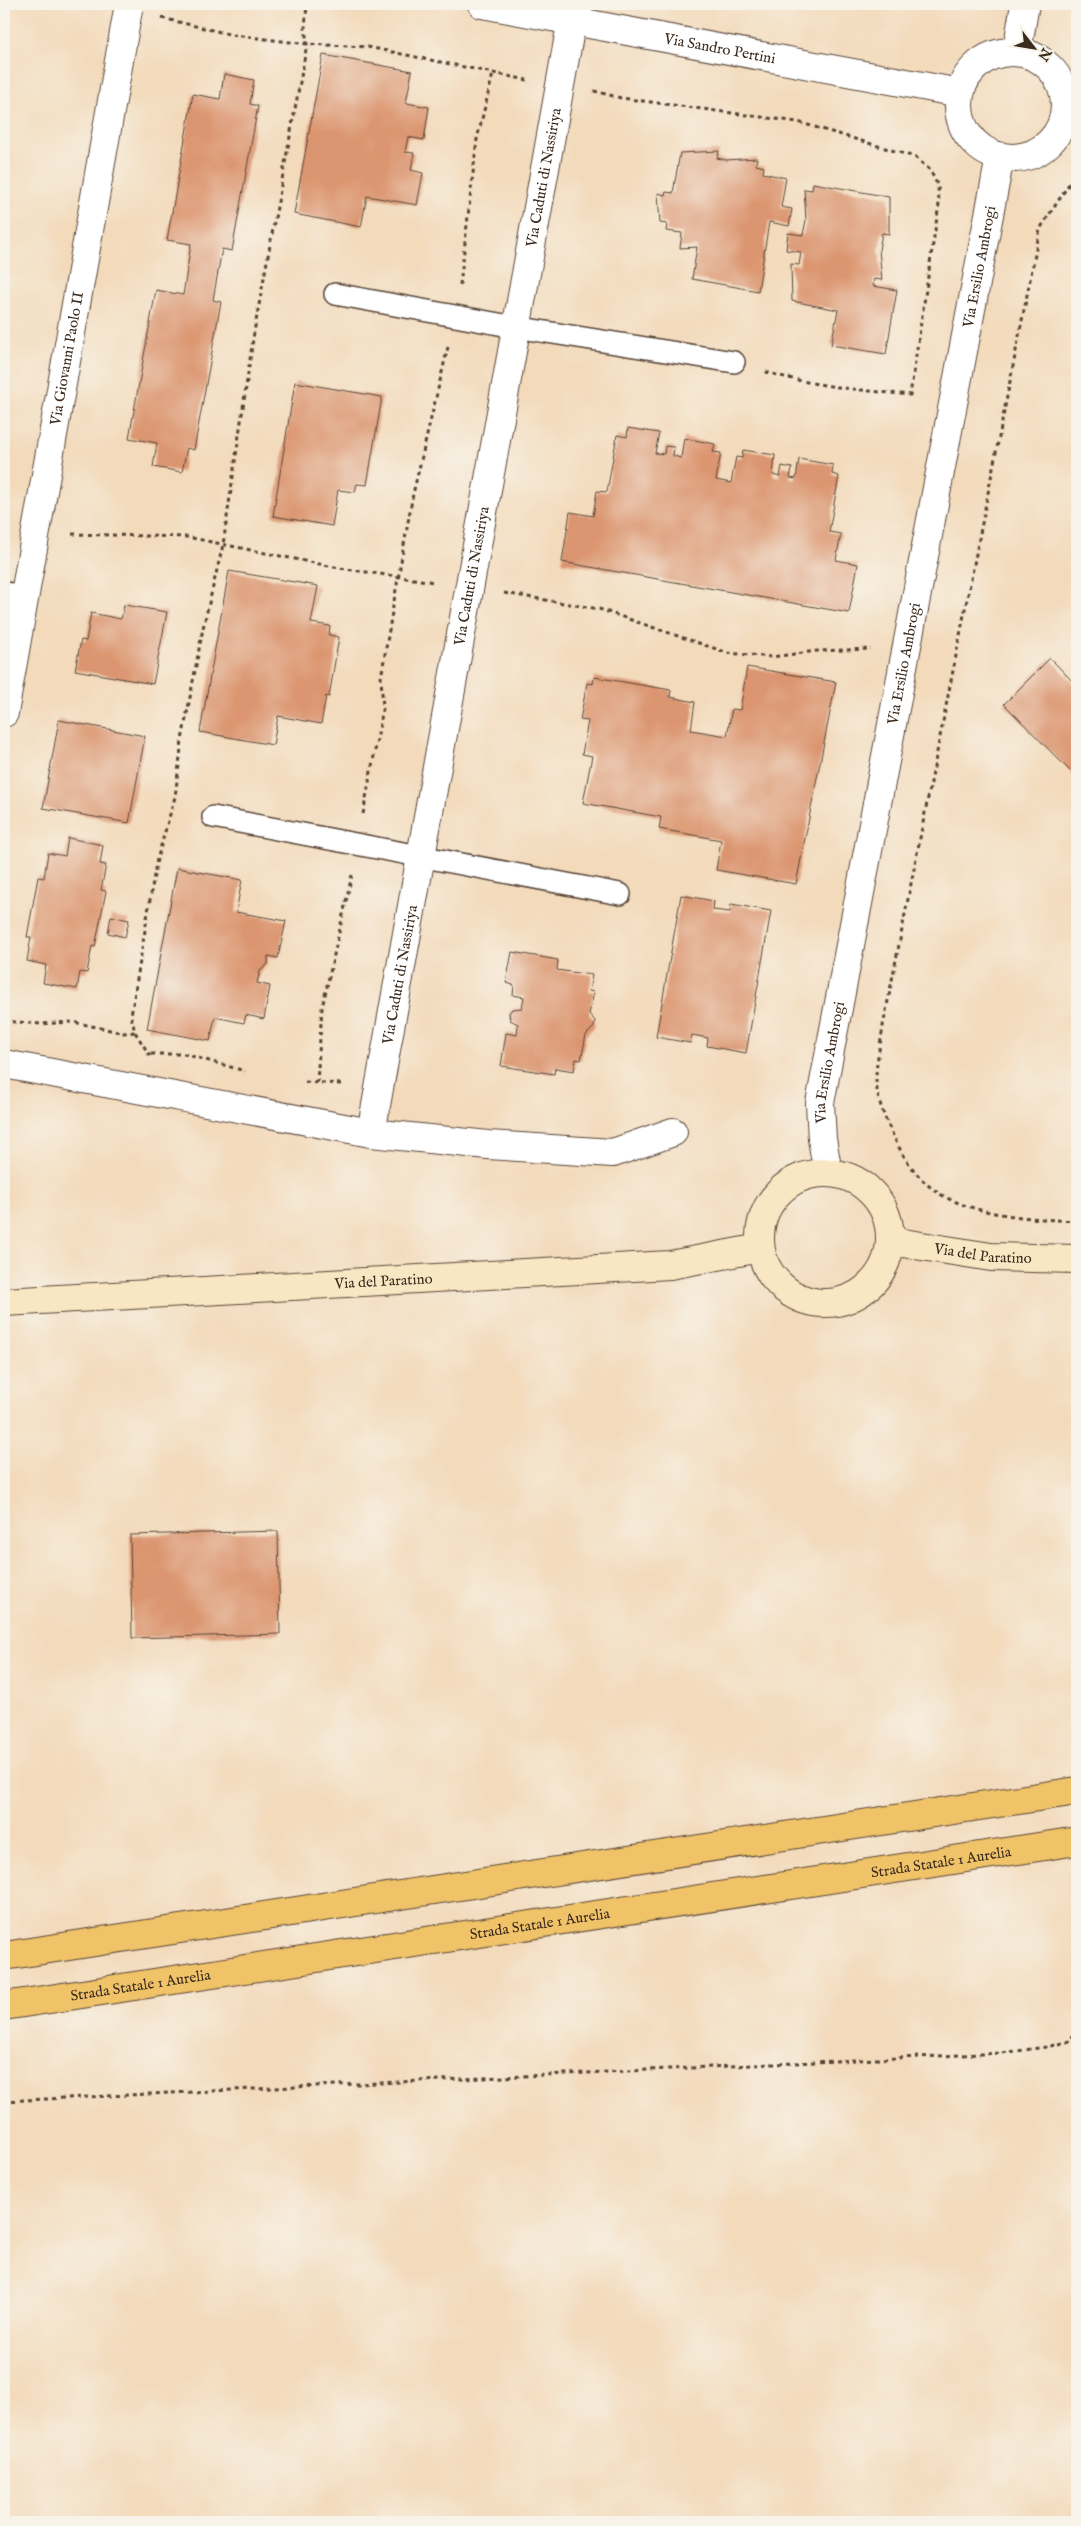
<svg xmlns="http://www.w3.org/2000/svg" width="1081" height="2526" font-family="'IM FELL English',serif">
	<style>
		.building { fill: #db9570 }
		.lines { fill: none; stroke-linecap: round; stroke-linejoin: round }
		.service-casing { stroke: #574436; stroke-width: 24 }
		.minor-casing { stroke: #574436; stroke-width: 30 }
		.secondary-casing { stroke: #574436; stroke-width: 30 }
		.trunk-casing { stroke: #574436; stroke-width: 30 }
		.path { stroke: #574436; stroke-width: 3; stroke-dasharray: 4 4; stroke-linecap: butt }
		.service { stroke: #fff; stroke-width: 21 }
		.minor { stroke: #fff; stroke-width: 28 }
		.secondary { stroke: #f9e7c3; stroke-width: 28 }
		.trunk { stroke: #f0c369; stroke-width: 28 }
		.labels { text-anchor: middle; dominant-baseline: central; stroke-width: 4.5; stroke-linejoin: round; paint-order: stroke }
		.street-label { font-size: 15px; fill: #3b2a1e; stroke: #f7f3e8 }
	</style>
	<rect width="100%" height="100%" fill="#f7f3e8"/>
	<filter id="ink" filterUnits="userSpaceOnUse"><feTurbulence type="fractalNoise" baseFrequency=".02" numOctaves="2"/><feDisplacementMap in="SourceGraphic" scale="10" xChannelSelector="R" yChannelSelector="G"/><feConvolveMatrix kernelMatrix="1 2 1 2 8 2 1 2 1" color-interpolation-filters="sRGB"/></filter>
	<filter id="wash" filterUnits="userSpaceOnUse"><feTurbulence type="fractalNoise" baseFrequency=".0096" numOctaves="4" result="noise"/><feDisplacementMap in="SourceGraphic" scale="20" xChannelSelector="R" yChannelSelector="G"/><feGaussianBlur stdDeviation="1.12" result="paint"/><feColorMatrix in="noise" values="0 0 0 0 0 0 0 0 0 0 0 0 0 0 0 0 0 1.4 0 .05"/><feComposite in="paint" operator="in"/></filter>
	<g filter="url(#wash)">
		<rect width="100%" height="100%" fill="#f3dabb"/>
		<g id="blocks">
			<path class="building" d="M323 55 412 71 406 103 429 107 424 140 408 137 405 152 414 153 411 170 423 173 417 205 367 196 361 227 294 214Z
				M224 74 254 80 250 104 258 106 232 251 222 249 213 300 221 302 194 450 187 448 182 472 153 467 157 443 129 438 156 290 183 295 191 244 167 240 193 94 220 99Z
				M719 151 717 158 726 160 757 158 756 165 764 167 763 173 786 178 781 207 792 209 789 226 769 222 758 291 692 279 697 247 680 248 682 233 666 231 667 224 660 223 658 193 665 195 666 192 673 193 680 153Z
				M813 183 889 197V234L882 233 879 250 882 280 874 279 873 286 897 290 886 354 831 345 838 310 792 301 791 264 799 265 801 252 786 250 788 233 803 235 806 220 804 189 812 190Z
				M295 382 382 397 367 485 357 484 355 492 338 490 332 526 273 516Z
				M628 428 659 433 655 453 664 454 665 446 674 447 673 456 681 458 684 438 715 444 713 452 721 453 716 480 731 483 736 457 742 458 743 450 775 455 773 475 780 477 782 466 792 468 790 478 796 479 799 459 833 465 832 474 839 476 829 532 841 534 836 560 858 564 849 613 562 562 570 512 593 516 597 491 607 492 617 435 627 437Z
				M229 571 318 586 311 623 330 626 329 635 339 637 329 697 326 696 321 724 278 716 273 745 200 732Z
				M124 605 167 612 153 684 75 670 81 640 86 641 91 613 121 619Z
				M1050 658 1077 686V778L1004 704Z
				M747 667 836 682 796 884 716 870 721 840 659 829 661 817 583 803 592 756 582 754 588 721 580 720 587 683 593 684 594 677 671 690 670 697 695 702 691 730 727 736 732 709 740 710Z
				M59 720 145 736 129 823 43 808Z
				M68 838 103 845 100 864 106 865 101 890 106 891 95 947 92 946 87 973 80 972 77 989 43 983 46 965 27 961 31 937H27L38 877 44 878 48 853 65 856Z
				M177 868 242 880 236 912 286 921 278 958 268 956V964L260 971 257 983 270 986 264 1019 246 1015 244 1023 215 1017 210 1041 147 1029Z
				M681 895 714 901 713 910 730 912 731 904 771 911 746 1053 707 1046 708 1038 692 1035 690 1043 656 1037Z
				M111 916 129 920 125 937 108 933Z
				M512 952 558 960 557 970 592 975 589 991 594 992 589 1014 595 1021 594 1027 586 1035 581 1060 576 1059 574 1071 555 1068 554 1074 501 1066 506 1033 517 1035 518 1024 510 1020 509 1013 512 1009 522 1008 524 997 513 995 514 985 506 983Z
				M278 1531 280 1634 132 1638 130 1535Z"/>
		</g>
	</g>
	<g filter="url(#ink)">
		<use href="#blocks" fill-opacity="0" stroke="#574436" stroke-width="1"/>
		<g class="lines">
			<defs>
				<path id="service" d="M335 294 515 327 734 362
					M4 593 26 596
					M213 817 620 894"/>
				<g id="minor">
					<path id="s1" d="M482 4 960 93"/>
					<path d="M1017 51 1025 4"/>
					<circle cx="1012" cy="105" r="53"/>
					<path id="s2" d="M4 713 129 4"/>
					<path d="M4 1064 371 1133 488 1145 613 1153 673 1132"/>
					<path id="s3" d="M371 1133 572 19"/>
					<path id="s4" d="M828 1173 822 1139 820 1103 1000 157"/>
				</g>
				<g id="secondary">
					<circle cx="825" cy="1238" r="65"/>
					<path id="s5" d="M890 1241 991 1257 1077 1259"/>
					<path id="s6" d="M4 1302 670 1265 760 1248"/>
				</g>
				<g id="trunk">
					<path d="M4 1956 1077 1791"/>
					<path id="s7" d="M4 2006 1077 1841"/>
				</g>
			</defs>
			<use href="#service" class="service-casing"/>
			<use href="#minor" class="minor-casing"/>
			<use href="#secondary" class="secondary-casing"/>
			<use href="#trunk" class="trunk-casing"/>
			<path class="path" d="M162 18 233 35 307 44 368 47 527 80
				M594 91 621 98 798 122 915 157 930 170 938 186 939 204 910 395C860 390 811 386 763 371
				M1077 181 1069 184 1040 229 883 1026C881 1043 876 1061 876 1078 876 1096 884 1117 892 1133 901 1154 917 1179 937 1192 973 1216 1035 1219 1077 1221
				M460 285 477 139 493 74
				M72 534 187 537 339 568 434 582
				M504 593 599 609 728 653 772 657 817 651 871 649
				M363 814 383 708 381 678 391 618 413 494 448 347
				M4 1021 41 1024 73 1022 124 1033 135 1032
				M151 1054H184L245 1071
				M150 1056 135 1032 131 1016 156 863 175 797 182 740 203 628 223 545 254 332 307 44 305 28 307 4
				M305 1082 343 1084
				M317 1083 322 1008 352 875
				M4 2101 1002 2053 1046 2047 1070 2041 1077 2029"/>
			<use href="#service" class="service"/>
			<use href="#minor" class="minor"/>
			<use href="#secondary" class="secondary"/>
			<use href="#trunk" class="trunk"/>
		</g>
	</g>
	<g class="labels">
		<g class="street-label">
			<text stroke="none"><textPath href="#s1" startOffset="242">Via Sandro Pertini</textPath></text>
			<text stroke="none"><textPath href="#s3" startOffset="971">Via Caduti di Nassiriya</textPath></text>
			<text stroke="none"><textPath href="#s4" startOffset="922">Via Ersilio Ambrogi</textPath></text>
			<text stroke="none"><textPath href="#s2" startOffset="360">Via Giovanni Paolo II</textPath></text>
			<text stroke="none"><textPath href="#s3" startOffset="566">Via Caduti di Nassiriya</textPath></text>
			<text stroke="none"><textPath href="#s4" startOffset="518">Via Ersilio Ambrogi</textPath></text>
			<text stroke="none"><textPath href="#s3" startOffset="161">Via Caduti di Nassiriya</textPath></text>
			<text stroke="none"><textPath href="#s4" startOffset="112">Via Ersilio Ambrogi</textPath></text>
			<text stroke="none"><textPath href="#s5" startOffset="94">Via del Paratino</textPath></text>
			<text stroke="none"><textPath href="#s6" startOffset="380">Via del Paratino</textPath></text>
			<text stroke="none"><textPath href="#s7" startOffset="948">Strada Statale 1 Aurelia</textPath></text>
			<text stroke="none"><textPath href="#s7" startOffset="542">Strada Statale 1 Aurelia</textPath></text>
			<text stroke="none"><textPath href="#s7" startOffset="138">Strada Statale 1 Aurelia</textPath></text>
		</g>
	</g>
	<rect width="1081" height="2526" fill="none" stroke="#f7f3e8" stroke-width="20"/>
	<g transform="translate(1034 48) rotate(121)" stroke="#f7f3e8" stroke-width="4" paint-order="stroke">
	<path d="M0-4L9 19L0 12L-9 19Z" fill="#3b2a1e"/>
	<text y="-8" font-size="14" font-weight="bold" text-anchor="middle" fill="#3b2a1e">N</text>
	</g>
</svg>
